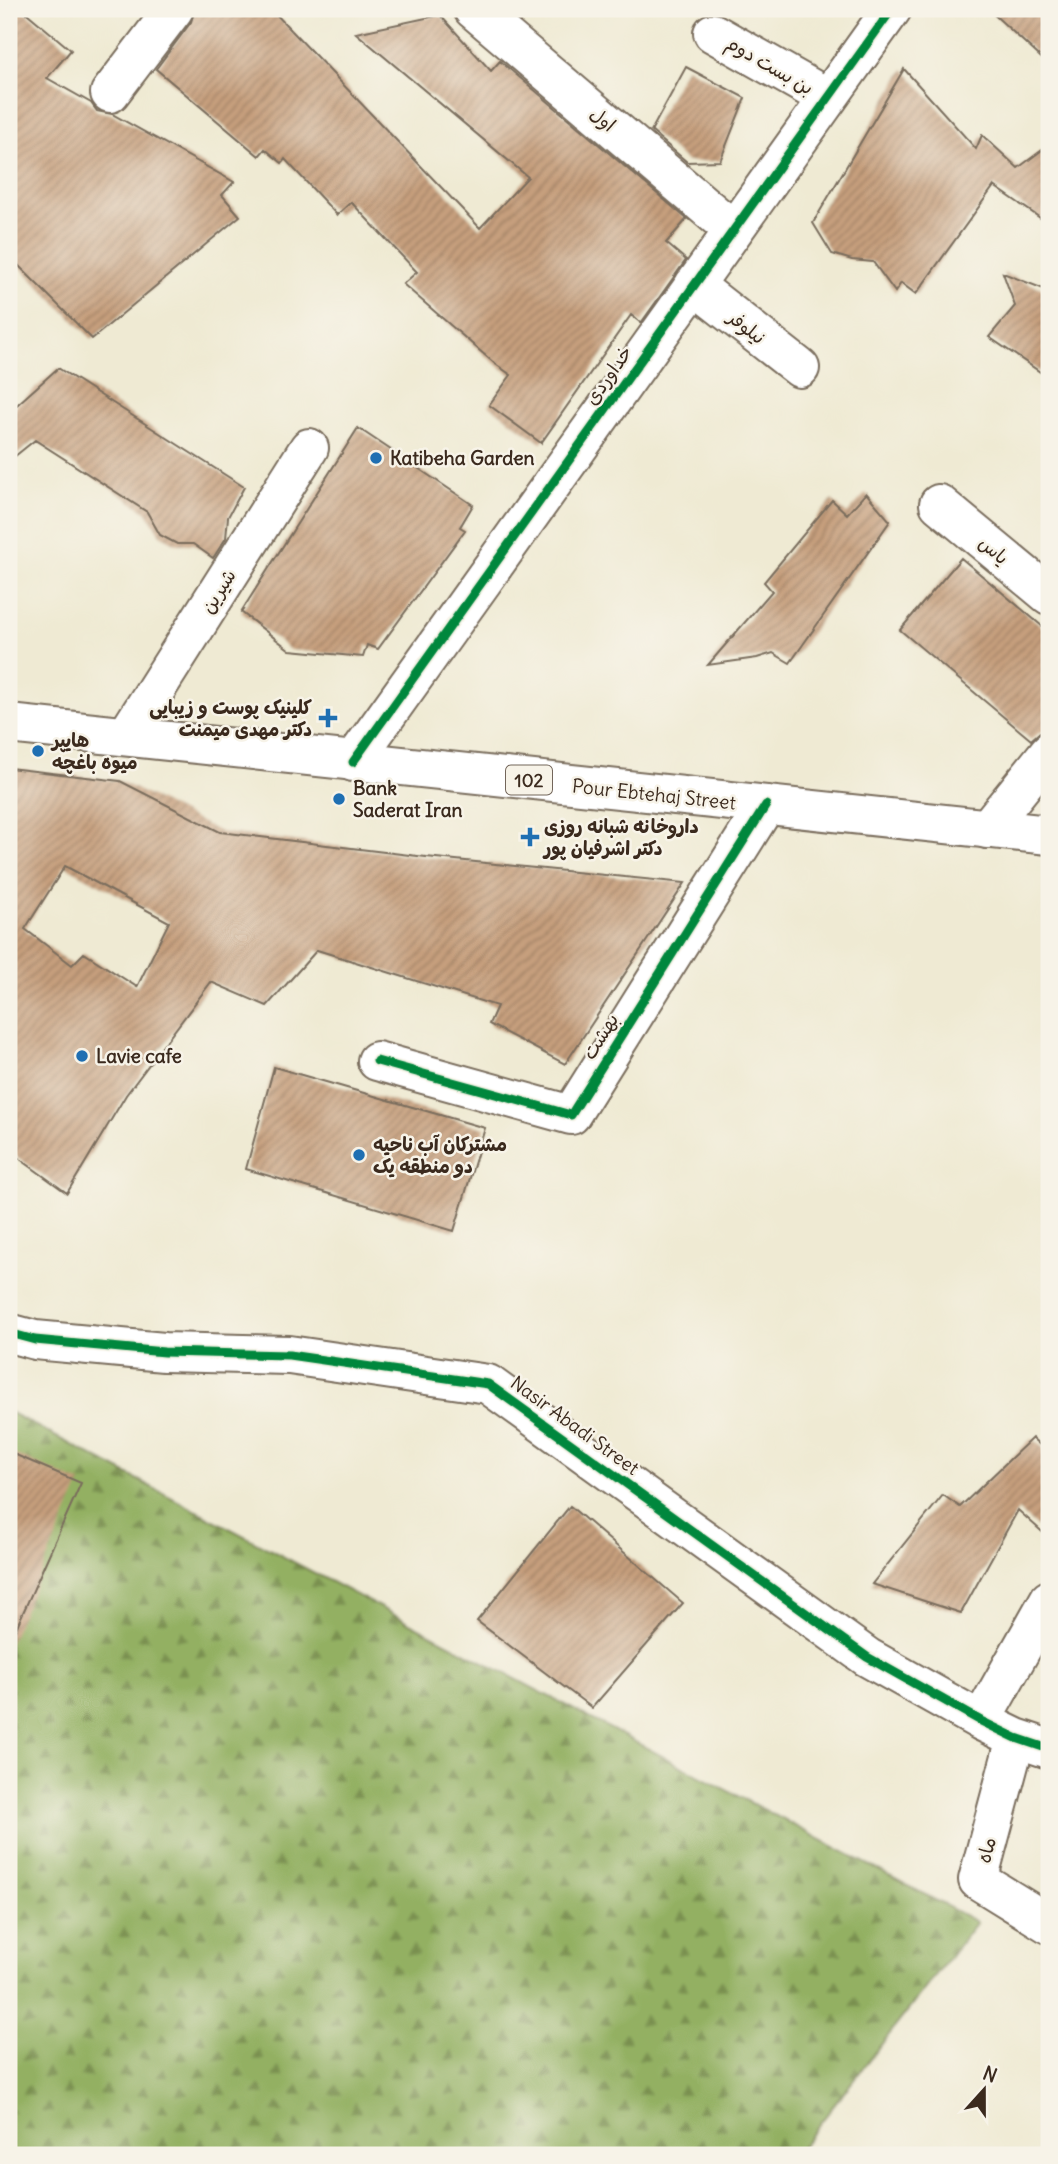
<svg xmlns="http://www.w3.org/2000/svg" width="1058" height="2164" font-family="Delius,'Playpen Sans Arabic',sans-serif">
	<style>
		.forest { fill: url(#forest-firs); stroke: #676d40; stroke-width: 2 }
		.building { fill: url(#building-hatch); fill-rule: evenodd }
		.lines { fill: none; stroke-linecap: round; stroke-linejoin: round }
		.minor-casing { stroke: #7a6d5d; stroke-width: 42 }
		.major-casing { stroke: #7a6d5d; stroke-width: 42 }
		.minor { stroke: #fff; stroke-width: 38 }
		.major { stroke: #fff; stroke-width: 38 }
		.cycleway-casing { stroke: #f7f3e8; stroke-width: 13 }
		.cycleway { stroke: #00873e; stroke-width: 9 }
		.poi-dot { fill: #1f6fb2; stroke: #f7f3e8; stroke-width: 2.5 }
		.labels { text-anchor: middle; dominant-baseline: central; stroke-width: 5; stroke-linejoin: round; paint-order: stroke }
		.shield { fill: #f7f3e8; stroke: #73665b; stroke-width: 2 }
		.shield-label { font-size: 18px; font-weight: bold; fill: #3b2a1e }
		.street-label { font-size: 19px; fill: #3b2a1e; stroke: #f7f3e8 }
		.poi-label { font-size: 19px; font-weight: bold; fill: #3b2a1e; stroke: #f7f3e8; text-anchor: start }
	</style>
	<defs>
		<pattern id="forest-firs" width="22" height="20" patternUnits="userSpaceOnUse" patternTransform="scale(1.75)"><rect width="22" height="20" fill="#93b062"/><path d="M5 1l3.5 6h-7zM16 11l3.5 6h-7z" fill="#798f50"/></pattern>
		<pattern id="building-hatch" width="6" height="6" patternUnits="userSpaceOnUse" patternTransform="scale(1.75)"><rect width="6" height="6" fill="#c69f7d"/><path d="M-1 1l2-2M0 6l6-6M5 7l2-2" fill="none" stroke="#a28266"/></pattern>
	</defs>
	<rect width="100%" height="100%" fill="#f7f3e8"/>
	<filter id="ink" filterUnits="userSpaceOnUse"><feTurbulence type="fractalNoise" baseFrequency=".0143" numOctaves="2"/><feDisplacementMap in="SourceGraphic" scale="14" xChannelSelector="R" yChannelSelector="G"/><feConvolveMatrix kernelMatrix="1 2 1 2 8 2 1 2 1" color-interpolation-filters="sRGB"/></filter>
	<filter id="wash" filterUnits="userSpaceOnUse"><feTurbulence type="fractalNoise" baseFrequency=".00686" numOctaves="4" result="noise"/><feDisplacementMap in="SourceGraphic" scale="28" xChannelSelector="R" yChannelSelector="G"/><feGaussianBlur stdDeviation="1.57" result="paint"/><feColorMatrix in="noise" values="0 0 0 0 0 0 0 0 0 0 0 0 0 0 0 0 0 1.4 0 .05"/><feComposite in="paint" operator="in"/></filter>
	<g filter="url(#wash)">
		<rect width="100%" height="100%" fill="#efead3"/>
		<path class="forest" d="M9 1412 977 1922 795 2155H9Z"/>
		<g id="blocks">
			<path class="building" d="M9 9H22L71 50 47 78 91 103 97 111 112 114 234 182 222 195 240 216 92 339 9 256Z
				M195 9H271L480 228 528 177 356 33 440 15 491 71 500 61 687 219 666 243 686 260 641 323 631 315 541 443 489 405 511 375 494 363 403 284 417 272 351 202 337 215 285 159 282 163 265 149 259 156 156 69 191 22Z
				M988 9H1049V65Z
				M686 67 745 98 720 161 687 162 651 131Z
				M904 69 976 149 982 135 1018 168 1049 145V224L994 186 916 294 901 283 895 292 873 262 852 260 832 254 813 223Z
				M1003 273 1049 291V378L989 337 1015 306Z
				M58 368 244 487 228 517 226 538 213 558 193 544H177L160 535 147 512 35 440 9 461V412Z
				M358 428 473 505 460 527 465 530 378 649 367 645 363 657 290 650 241 612Z
				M866 493 890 521 790 663 773 653 757 658 708 665 772 591 764 582 832 500 847 514Z
				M961 558 1049 632V731L1040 732 1031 740 900 630Z
				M9 768 120 781 220 832 426 857 685 883 565 1064 489 1024 497 1006 317 950 267 1006 211 982 126 1095 67 1193 9 1151ZM65 866 169 922 137 987 84 953 72 965 25 929Z
				M274 1067 485 1128 454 1231 246 1169Z
				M1032 1438 1049 1453V1538L1018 1510 961 1613 872 1584 943 1495 960 1507Z
				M9 1452 81 1483 9 1644Z
				M570 1506 683 1603 592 1708 477 1621Z"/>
		</g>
	</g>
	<g filter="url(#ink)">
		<use href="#blocks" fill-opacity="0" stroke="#7a6d5d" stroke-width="2"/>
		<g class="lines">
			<defs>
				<path id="minor" d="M473 9 733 230
					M713 33 828 98
					M110 93 174 9
					M694 285 800 368
					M939 504 1049 595
					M127 735 309 448
					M353 762 892 9
					M987 829 1049 752
					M377 1061 571 1115 766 805
					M9 1333 35 1340 164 1352 289 1355 488 1384 867 1657 981 1721 1016 1738 1049 1749
					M981 1721 1049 1600
					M1016 1738 978 1880 1049 1924"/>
				<path id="major" d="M9 724 1049 835"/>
			</defs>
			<use href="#minor" class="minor-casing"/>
			<use href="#major" class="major-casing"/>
			<use href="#minor" class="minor"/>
			<use href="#major" class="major"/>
			<defs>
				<path id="cycleway" d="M353 762 892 9
					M377 1061 571 1115 766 805
					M9 1333 35 1340 164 1352 289 1355 488 1384 867 1657 981 1721 1016 1738 1049 1749"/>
			</defs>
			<use href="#cycleway" class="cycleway-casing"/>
			<use href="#cycleway" class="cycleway"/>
		</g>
	</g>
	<g class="poi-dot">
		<circle cx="376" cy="458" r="7"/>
		<path d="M324.5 707.5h7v7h7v7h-7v7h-7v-7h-7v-7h7z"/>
		<circle cx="38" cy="751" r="7"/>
		<circle cx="339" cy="799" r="7"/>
		<path d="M526.5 826.5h7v7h7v7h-7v7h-7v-7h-7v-7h7z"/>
		<circle cx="82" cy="1056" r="7"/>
		<circle cx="359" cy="1155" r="7"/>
	</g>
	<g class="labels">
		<rect class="shield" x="506" y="765.5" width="46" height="29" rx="5"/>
		<g class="shield-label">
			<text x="529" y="780">102</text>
		</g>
		<g class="street-label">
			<text transform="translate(770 65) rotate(30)">بن بست دوم</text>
			<text transform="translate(603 119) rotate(40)">اول</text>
			<text transform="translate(747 327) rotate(38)">نیلوفر</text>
			<text transform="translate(608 375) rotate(-55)">خداوردی</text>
			<text transform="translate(994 550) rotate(40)">یاس</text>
			<text transform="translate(218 591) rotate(-58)">شیرین</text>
			<text transform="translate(654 794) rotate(6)">Pour Ebtehaj Street</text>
			<text transform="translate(600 1036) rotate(-58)">بهشت</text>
			<text transform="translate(575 1425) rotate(36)">Nasir Abadi Street</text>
			<text transform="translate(986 1850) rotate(-75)">ماه</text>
		</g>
		<g class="poi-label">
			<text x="390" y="458">Katibeha Garden</text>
			<text x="312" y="707" text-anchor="end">کلینیک پوست و زیبایی<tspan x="312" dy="22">دکتر مهدی میمنت</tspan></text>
			<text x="52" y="740">هایپر<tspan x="52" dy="22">میوه باغچه</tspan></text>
			<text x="353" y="788">Bank<tspan x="353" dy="22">Saderat Iran</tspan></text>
			<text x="544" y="826">داروخانه شبانه روزی<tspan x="544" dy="22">دکتر اشرفیان پور</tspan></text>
			<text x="96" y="1056">Lavie cafe</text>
			<text x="373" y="1144">مشترکان آب ناحیه<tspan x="373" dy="22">دو منطقه یک</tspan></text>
		</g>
	</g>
	<rect width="1058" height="2164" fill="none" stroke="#f7f3e8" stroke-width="35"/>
	<g transform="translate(984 2090) rotate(21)" stroke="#f7f3e8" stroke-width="5" paint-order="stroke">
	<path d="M0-5L12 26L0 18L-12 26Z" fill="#3b2a1e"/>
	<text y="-10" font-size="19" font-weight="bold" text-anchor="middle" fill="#3b2a1e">N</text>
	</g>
</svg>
